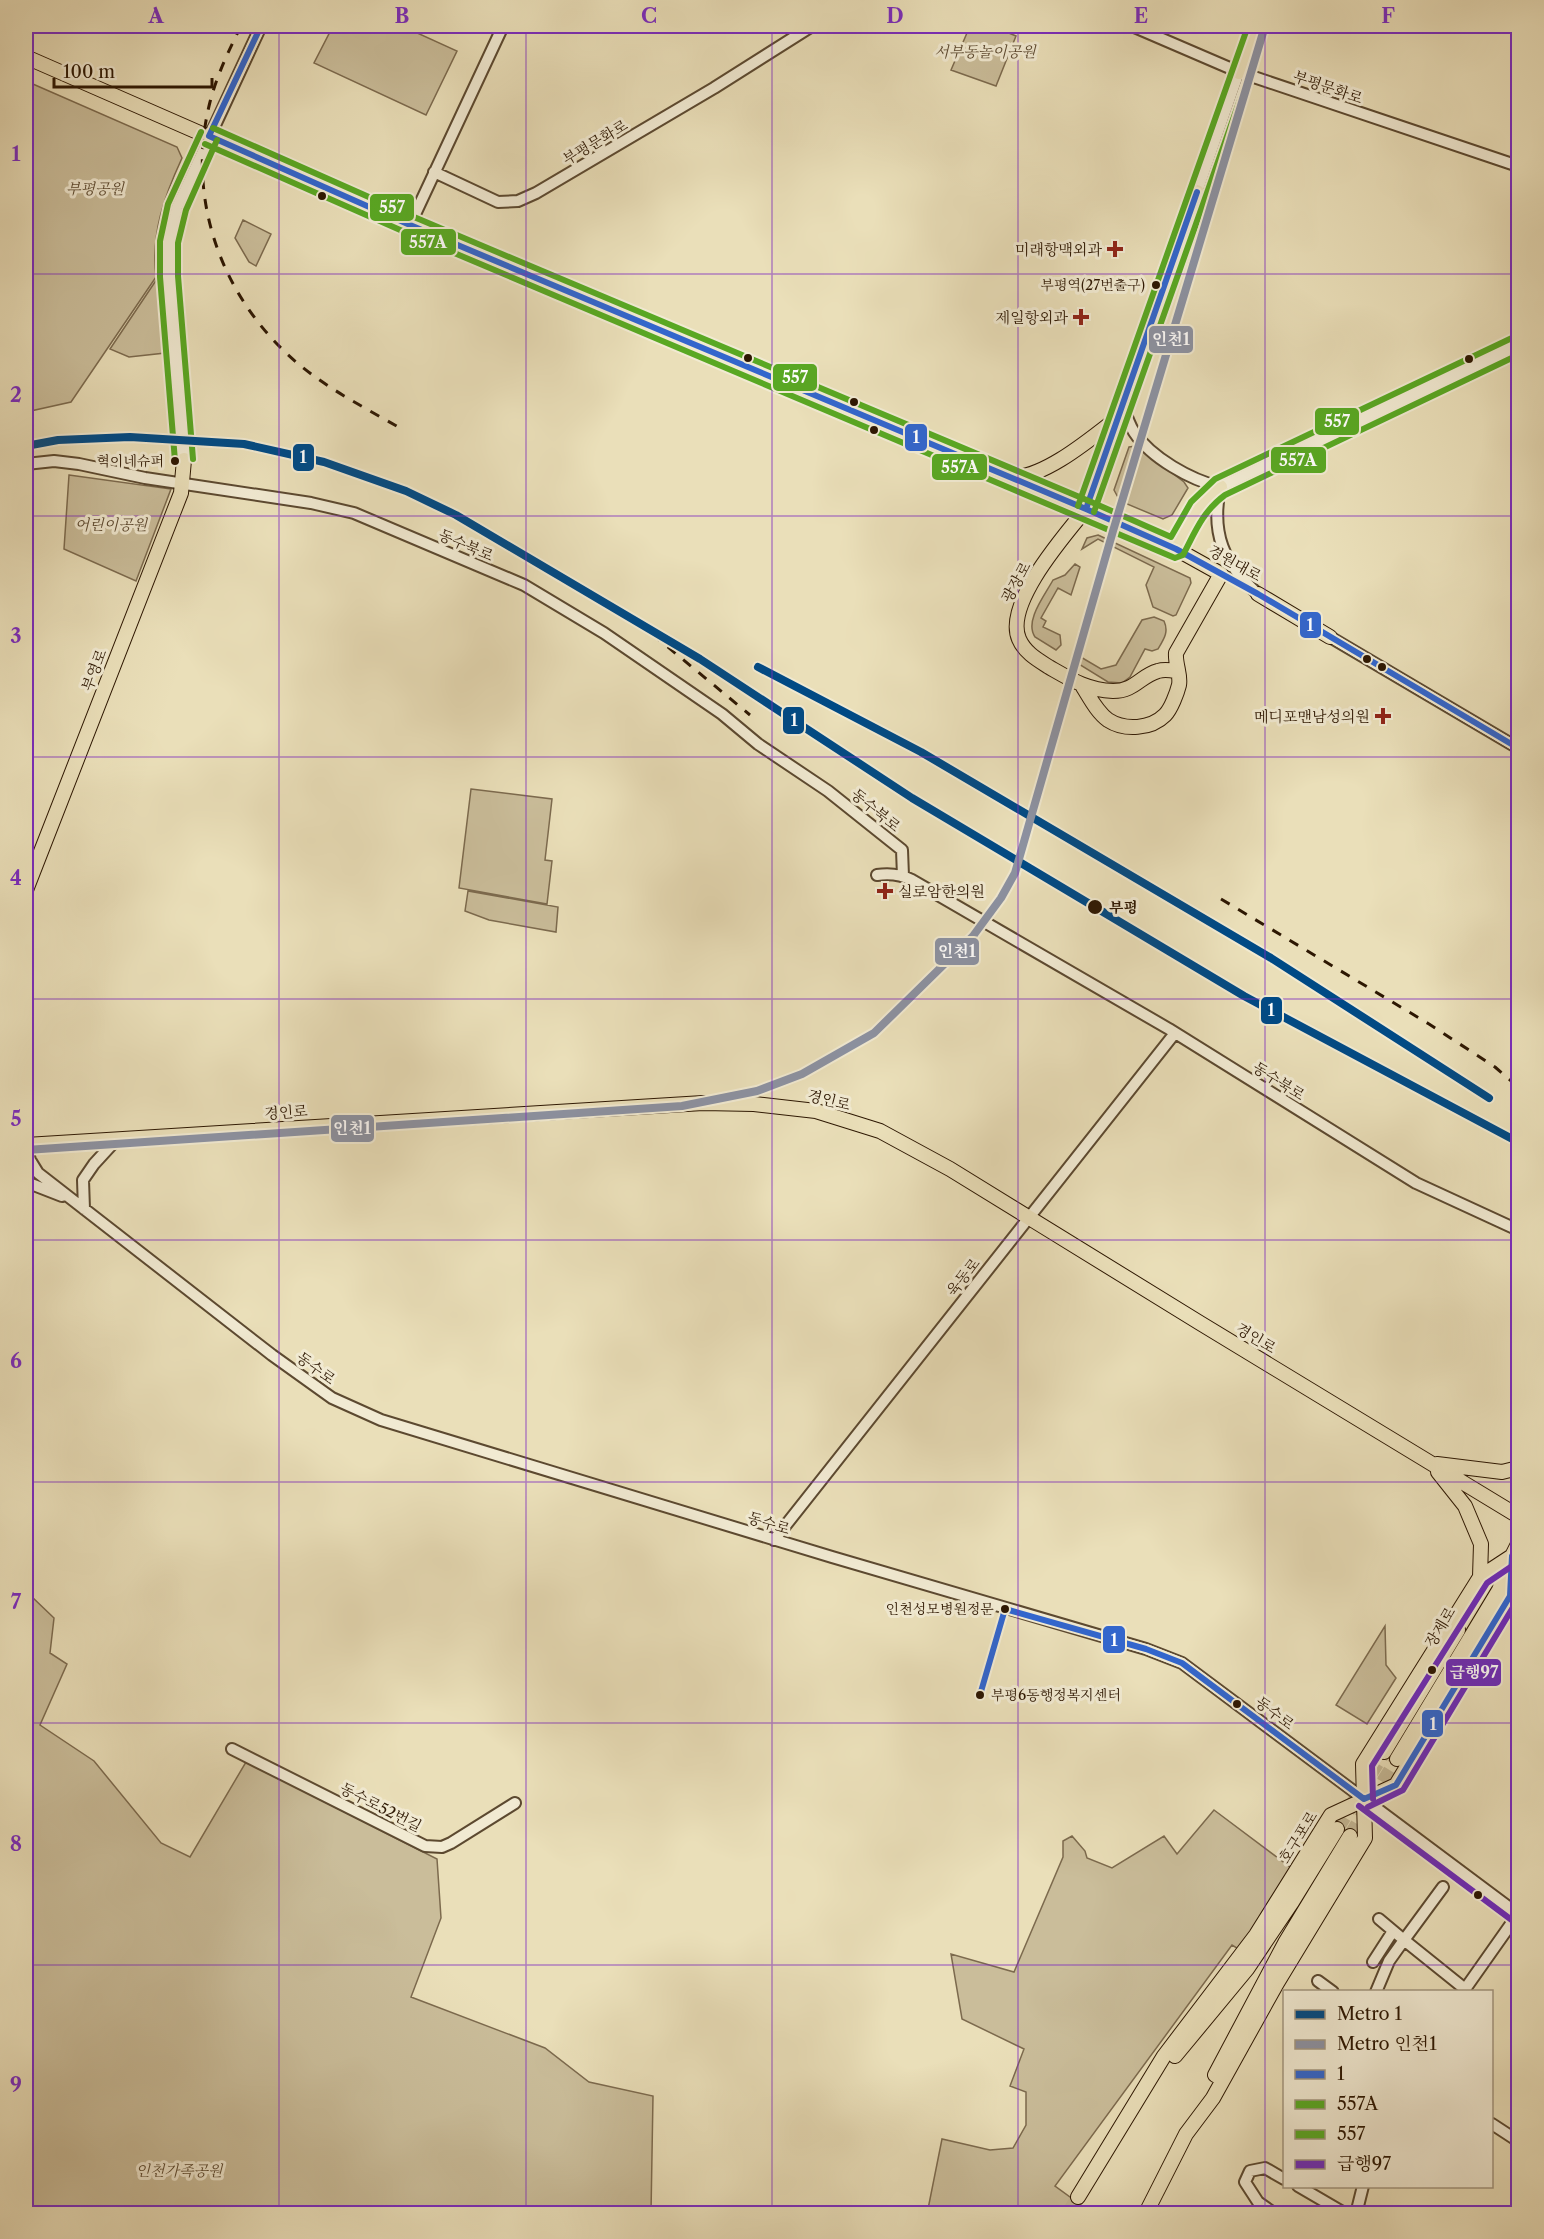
<svg xmlns="http://www.w3.org/2000/svg" width="1544" height="2239" font-family="'Libre Caslon Text','Noto Serif KR',serif">
	<style>
		.green { fill: #cabd9a; stroke: #7c6a4e; stroke-width: 1.5 }
		.lines { fill: none; stroke-linecap: round; stroke-linejoin: round }
		.major-tunnel { stroke: #c4b794; stroke-width: 14; stroke-dasharray: 14 7; stroke-linecap: butt }
		.minor-casing { stroke: #5c4930; stroke-width: 14 }
		.major-casing { stroke: #2d1702; stroke-width: 16 }
		.minor { stroke: #f1ead2; stroke-width: 10 }
		.major { stroke: #eadfb9; stroke-width: 14 }
		.rail { stroke: #2d1702; stroke-width: 3; stroke-dasharray: 10 10; stroke-linecap: butt }
		.bus-1-casing { stroke: #f1ead2; stroke-width: 10 }
		.bus-2-casing { stroke: #f1ead2; stroke-width: 10 }
		.bus-3-casing { stroke: #f1ead2; stroke-width: 10 }
		.bus-4-casing { stroke: #f1ead2; stroke-width: 10 }
		.bus-1 { stroke: #36c; stroke-width: 6 }
		.bus-2 { stroke: #59a823; stroke-width: 6 }
		.bus-3 { stroke: #59a823; stroke-width: 6 }
		.bus-4 { stroke: #6e2db9; stroke-width: 6 }
		.metro-1-casing { stroke: #f1ead2; stroke-width: 12 }
		.metro-2-casing { stroke: #f1ead2; stroke-width: 12 }
		.metro-1 { stroke: #004a85; stroke-width: 8 }
		.metro-2 { stroke: #8c92a2; stroke-width: 8 }
		.grid { fill: none; stroke: #7b2cbf; stroke-width: 1.5; stroke-opacity: 0.55 }
		.bus-dot { fill: #2d1702; stroke: #f1ead2; stroke-width: 2 }
		.poi-dot { fill: #8f2418; stroke: #f1ead2; stroke-width: 2 }
		.labels { text-anchor: middle; dominant-baseline: central; stroke-width: 6; stroke-linejoin: round; paint-order: stroke }
		.bus-label { font-size: 14px; fill: #2d1702; stroke: #f1ead2; text-anchor: end }
		.park-label { font-size: 15px; font-style: italic; fill: #5c4930; stroke: #f1ead2 }
		.street-label { font-size: 15px; fill: #2d1702; stroke: #f1ead2 }
		.poi-label { font-size: 15px; fill: #2d1702; stroke: #f1ead2; text-anchor: end }
		.stop-label { font-size: 15px; font-weight: bold; fill: #2d1702; stroke: #f1ead2; text-anchor: start }
		.line-badge { stroke: #f1ead2; stroke-width: 2 }
		.badge-label { font-size: 16px; text-anchor: middle; font-weight: bold; fill: #fff }
		.neatline { fill: none; stroke: #7b2cbf; stroke-width: 2 }
		.grid-label { font-size: 20px; text-anchor: middle; font-weight: bold; fill: #7b2cbf }
	</style>
	<rect width="100%" height="100%" fill="#eadfb9"/>
	<filter id="stains"><feTurbulence type="fractalNoise" baseFrequency=".00333" numOctaves="4"/><feColorMatrix values="0 0 0 0 .2 0 0 0 0 .09 0 0 0 0 .02 0 0 0 .5 -.17"/></filter>
	<radialGradient id="worn" r=".72"><stop offset=".6" stop-color="#630" stop-opacity="0"/><stop offset="1" stop-color="#630" stop-opacity=".3"/></radialGradient>
	<path class="green" d="M333 26H402L457 51 426 115 314 63Z
		M970 26H992L1016 36 996 86 951 70Z
		M26 81 177 147 182 158C164 197 151 233 156 277L71 402 26 412Z
		M243 220 271 234 256 266 249 262 235 238Z
		M157 279 165 353 129 357 110 349Z
		M1136 446 1184 482 1188 488 1172 515 1163 519 1120 501 1114 490 1129 447Z
		M69 475 171 489 136 581 64 549Z
		M1098 535 1190 578 1191 583 1176 615 1173 616 1153 607 1146 585 1154 567 1098 539 1082 549 1087 538Z
		M1075 564 1080 567 1071 595 1058 588 1041 618 1046 621 1043 627 1060 635 1061 645 1056 650 1035 637C1024 621 1045 595 1053 580L1065 575Z
		M1154 617 1164 621C1169 632 1164 639 1158 649L1152 651 1145 649 1130 677 1122 683 1108 682 1077 663 1079 656 1101 669 1116 665 1142 620Z
		M471 789 552 799 545 860 552 861 547 904 459 888Z
		M468 891 558 907 556 932 489 920 465 911Z
		M26 1588 30 1595 54 1618 50 1653 67 1664 40 1725 94 1761 161 1843 190 1857 246 1762 437 1859 441 1918 411 1997 545 2048 589 2082 653 2096 651 2213H26Z
		M1385 1626 1386 1665 1396 1678 1367 1724 1336 1705Z
		M1214 1810 1294 1870 1240 1950 1232 1945 1055 2186 1092 2213 927 2214 942 2139 990 2150 1013 2148 1026 2125V2092L1010 2086 1024 2049 962 2019 951 1954 1014 1972 1063 1857V1841L1072 1836 1085 1851 1087 1858 1112 1868 1164 1836 1177 1854Z"/>
	<g class="lines">
		<path class="major-tunnel" d="M1337 1829 1384 1752
			M1350 1836 1397 1759
			M1068 2214 1078 2197"/>
		<defs>
			<path id="minor" d="M1132 26 1239 72 1518 166
				M434 172 498 202 518 201 536 193 714 88 812 26
				M1197 192 1239 72
				M410 225 503 26
				M1123 406C1126 415 1129 424 1134 432 1151 458 1191 480 1220 487
				M184 460 169 276V242L177 207 261 26
				M26 464 54 461 79 464 145 478 311 503 354 513 524 585 604 633 722 714 758 744 828 791 902 850 903 876
				M1220 487 1518 345
				M1220 487C1211 534 1223 563 1258 594
				M1330 637 1518 748
				M877 875C890 873 900 874 912 880L1169 1029 1416 1183 1518 1230
				M26 1145 30 1160 38 1173 272 1355 332 1398 381 1420 832 1557 1146 1649 1182 1663 1518 1914
				M26 1182 62 1196
				M84 1209 83 1180 94 1164 116 1140
				M774 1540 1175 1033
				M232 1749 425 1846 442 1847 451 1843 515 1803
				M1443 1887 1404 1940 1465 1989
				M1373 1962 1393 1931
				M1318 1981 1333 1992
				M1376 1992 1389 1961 1404 1940 1379 1919
				M1463 1992 1518 1914
				M1492 2124 1518 2141
				M1298 2186 1346 2214
				M1275 2214 1258 2202 1245 2182 1250 2171 1265 2168 1284 2179
				M1356 2214 1363 2186"/>
			<path id="major" d="M26 57 410 225 1086 509 1176 549 1221 574 1176 653C1175 664 1181 675 1179 685 1177 693 1171 709 1165 715 1151 729 1125 731 1108 720 1097 712 1090 698 1083 687
				M1239 72 1257 26
				M1011 477C1044 479 1094 436 1120 416
				M1176 549C1188 522 1195 504 1220 487
				M1258 594 1330 637
				M1176 671C1170 670 1164 669 1158 671 1140 676 1135 691 1113 691 1087 690 1070 679 1049 667 1038 660 1025 653 1019 639 1004 604 1064 536 1086 509L1197 192
				M26 890 181 493 184 460
				M26 1124V1145
				M26 1145 703 1103 754 1104 816 1111 880 1131 950 1169 1200 1323 1518 1516
				M1437 1464 1502 1472 1518 1468
				M1438 1472 1465 1506 1481 1544 1480 1577
				M1384 1752 1458 1630
				M1397 1759 1499 1590 1512 1556 1518 1544
				M1175 2056 1247 1969 1292 1902 1337 1829
				M1215 2075 1285 1943 1350 1836
				M1078 2197 1164 2056 1256 1935 1331 1815 1396 1785 1510 1596 1518 1589
				M1148 2209 1186 2134 1213 2098 1277 1983 1365 1838 1363 1764 1480 1577 1512 1556"/>
		</defs>
		<use href="#minor" class="minor-casing"/>
		<use href="#major" class="major-casing"/>
		<use href="#minor" class="minor"/>
		<use href="#major" class="major"/>
		<path class="rail" d="M241 26C229 50 217 75 210 102 187 192 217 285 282 349 316 383 360 405 400 428
			M603 600 657 638 750 715
			M1221 899 1429 1024 1495 1067 1518 1087"/>
		<defs>
			<path id="bus-1" d="M209 136 410 225 1086 509 1176 549 1258 594 1518 748
				M209 136 261 26
				M1086 509 1197 192
				M980 1695 1005 1609 1146 1649 1182 1663 1364 1799 1396 1785 1510 1596 1512 1556 1518 1544"/>
			<path id="bus-2" d="M205 144 407 233 1175 558 1183 555C1195 532 1203 511 1225 495L1518 355
				M193 459 178 276V243L186 210 217 140
				M1094 512 1265 29"/>
			<path id="bus-3" d="M213 128 414 217 1089 501 1171 537 1191 502 1215 479 1514 337
				M175 461 160 277V241L168 204 201 132
				M1078 506 1248 26"/>
			<path id="bus-4" d="M1373 1799 1372 1766 1487 1583 1518 1562
				M1359 1806 1513 1921
				M1368 1807 1403 1790 1518 1599"/>
		</defs>
		<use href="#bus-1" class="bus-1-casing"/>
		<use href="#bus-2" class="bus-2-casing"/>
		<use href="#bus-3" class="bus-3-casing"/>
		<use href="#bus-4" class="bus-4-casing"/>
		<use href="#bus-1" class="bus-1"/>
		<use href="#bus-2" class="bus-2"/>
		<use href="#bus-3" class="bus-3"/>
		<use href="#bus-4" class="bus-4"/>
		<defs>
			<path id="metro-1" d="M26 446 58 440 130 437 244 444 324 462 406 491 456 515 700 659 912 798 1244 996 1518 1142
				M758 667 921 752 1271 958 1489 1098"/>
			<path id="metro-2" d="M26 1150 682 1106 757 1091 802 1074 874 1033 973 936 1001 898 1015 873 1113 531 1265 26"/>
		</defs>
		<use href="#metro-1" class="metro-1-casing"/>
		<use href="#metro-2" class="metro-2-casing"/>
		<use href="#metro-1" class="metro-1"/>
		<use href="#metro-2" class="metro-2"/>
	</g>
	<path class="grid" d="M279 26V2214M526 26V2214M772 26V2214M1018 26V2214M1265 26V2214M26 274H1518M26 516H1518M26 757H1518M26 999H1518M26 1240H1518M26 1482H1518M26 1723H1518M26 1965H1518"/>
	<g class="bus-dot">
		<circle cx="322" cy="196" r="5"/>
		<circle cx="1156" cy="285" r="5"/>
		<circle cx="748" cy="358" r="5"/>
		<circle cx="1469" cy="359" r="5"/>
		<circle cx="854" cy="402" r="5"/>
		<circle cx="874" cy="430" r="5"/>
		<circle cx="175" cy="461" r="5"/>
		<circle cx="1367" cy="659" r="5"/>
		<circle cx="1382" cy="667" r="5"/>
		<circle cx="1095" cy="907" r="8"/>
		<circle cx="1005" cy="1609" r="5"/>
		<circle cx="1432" cy="1670" r="5"/>
		<circle cx="980" cy="1695" r="5"/>
		<circle cx="1237" cy="1704" r="5"/>
		<circle cx="1478" cy="1895" r="5"/>
	</g>
	<g class="poi-dot">
		<path d="M1112 240h6v6h6v6h-6v6h-6v-6h-6v-6h6z"/>
		<path d="M1078 308h6v6h6v6h-6v6h-6v-6h-6v-6h6z"/>
		<path d="M1380 707h6v6h6v6h-6v6h-6v-6h-6v-6h6z"/>
		<path d="M882 882h6v6h6v6h-6v6h-6v-6h-6v-6h6z"/>
	</g>
	<g class="labels">
		<g class="bus-label">
			<text x="1145" y="285">부평역(27번출구)</text>
			<text x="164" y="461">혁이네슈퍼</text>
			<text x="994" y="1609">인천성모병원정문</text>
			<text x="991" y="1695" text-anchor="start">부평6동행정복지센터</text>
		</g>
		<g class="park-label">
			<text x="985" y="51">서부동놀이공원</text>
			<text x="95" y="188">부평공원</text>
			<text x="111" y="524">어린이공원</text>
			<text x="179" y="2170">인천가족공원</text>
		</g>
		<g class="street-label">
			<text transform="translate(1328 87) rotate(19)">부평문화로</text>
			<text transform="translate(595 142) rotate(-31)">부평문화로</text>
			<text transform="translate(466 545) rotate(23)">동수북로</text>
			<text transform="translate(1235 563) rotate(29)">경원대로</text>
			<text transform="translate(1016 582) rotate(-61)">광장로</text>
			<text transform="translate(94 670) rotate(-69)">부영로</text>
			<text transform="translate(876 810) rotate(39)">동수북로</text>
			<text transform="translate(1279 1081) rotate(32)">동수북로</text>
			<text transform="translate(829 1100) rotate(14)">경인로</text>
			<text transform="translate(286 1112) rotate(-4)">경인로</text>
			<text transform="translate(963 1277) rotate(-52)">육동로</text>
			<text transform="translate(1256 1338) rotate(31)">경인로</text>
			<text transform="translate(316 1368) rotate(36)">동수로</text>
			<text transform="translate(769 1523) rotate(17)">동수로</text>
			<text transform="translate(1440 1627) rotate(-59)">장제로</text>
			<text transform="translate(1275 1713) rotate(37)">동수로</text>
			<text transform="translate(381 1807) rotate(27)">동수로52번길</text>
			<text transform="translate(1298 1837) rotate(-58)">호구포로</text>
		</g>
		<g class="poi-label">
			<text x="1102" y="249">미래항맥외과</text>
			<text x="1068" y="317">제일항외과</text>
			<text x="1370" y="716">메디포맨남성의원</text>
			<text x="898" y="891" text-anchor="start">실로암한의원</text>
		</g>
		<g class="stop-label">
			<text x="1109" y="907">부평</text>
		</g>
	</g>
	<g class="line-badge">
		<rect x="369" y="193" width="46" height="29" rx="6" fill="#59a823"/>
		<rect x="400" y="228" width="57" height="28" rx="6" fill="#59a823"/>
		<rect x="1148" y="325" width="46" height="29" rx="6" fill="#8c92a2"/>
		<rect x="772" y="363" width="46" height="29" rx="6" fill="#59a823"/>
		<rect x="1314" y="407" width="46" height="29" rx="6" fill="#59a823"/>
		<rect x="904" y="423" width="24" height="29" rx="6" fill="#36c"/>
		<rect x="292" y="443" width="23" height="29" rx="6" fill="#004a85"/>
		<rect x="1270" y="446" width="57" height="28" rx="6" fill="#59a823"/>
		<rect x="931" y="453" width="57" height="28" rx="6" fill="#59a823"/>
		<rect x="1299" y="611" width="23" height="28" rx="6" fill="#36c"/>
		<rect x="782" y="706" width="23" height="29" rx="6" fill="#004a85"/>
		<rect x="934" y="937" width="46" height="29" rx="6" fill="#8c92a2"/>
		<rect x="1260" y="996" width="23" height="29" rx="6" fill="#004a85"/>
		<rect x="330" y="1114" width="45" height="29" rx="6" fill="#8c92a2"/>
		<rect x="1102" y="1625" width="24" height="29" rx="6" fill="#36c"/>
		<rect x="1445" y="1658" width="57" height="29" rx="6" fill="#6e2db9"/>
		<rect x="1421" y="1709" width="23" height="29" rx="6" fill="#36c"/>
	</g>
	<g class="badge-label">
		<text x="392" y="213">557</text>
		<text x="428" y="248">557A</text>
		<text x="1171" y="345">인천1</text>
		<text x="795" y="383">557</text>
		<text x="1337" y="427">557</text>
		<text x="916" y="443">1</text>
		<text x="303" y="463">1</text>
		<text x="1298" y="466">557A</text>
		<text x="960" y="473">557A</text>
		<text x="1310" y="631">1</text>
		<text x="794" y="726">1</text>
		<text x="957" y="957">인천1</text>
		<text x="1271" y="1016">1</text>
		<text x="352" y="1134">인천1</text>
		<text x="1114" y="1646">1</text>
		<text x="1474" y="1678">급행97</text>
		<text x="1433" y="1730">1</text>
	</g>
	<rect width="1544" height="2239" fill="none" stroke="#eadfb9" stroke-width="66"/>
	<rect x="1283" y="1990" width="210" height="198" fill="#f1ead2" stroke="#a3967f" stroke-width="1.5"/>
	<rect x="1295" y="2010" width="30" height="9" fill="#004a85" stroke="#a3967f" stroke-width="1.5"/>
	<text x="1337" y="2020" font-size="18" fill="#2d1702">Metro 1</text>
	<rect x="1295" y="2040" width="30" height="9" fill="#8c92a2" stroke="#a3967f" stroke-width="1.5"/>
	<text x="1337" y="2050" font-size="18" fill="#2d1702">Metro 인천1</text>
	<rect x="1295" y="2070" width="30" height="9" fill="#3366cc" stroke="#a3967f" stroke-width="1.5"/>
	<text x="1337" y="2080" font-size="18" fill="#2d1702">1</text>
	<rect x="1295" y="2100" width="30" height="9" fill="#59a823" stroke="#a3967f" stroke-width="1.5"/>
	<text x="1337" y="2110" font-size="18" fill="#2d1702">557A</text>
	<rect x="1295" y="2130" width="30" height="9" fill="#59a823" stroke="#a3967f" stroke-width="1.5"/>
	<text x="1337" y="2140" font-size="18" fill="#2d1702">557</text>
	<rect x="1295" y="2160" width="30" height="9" fill="#6e2db9" stroke="#a3967f" stroke-width="1.5"/>
	<text x="1337" y="2170" font-size="18" fill="#2d1702">급행97</text>
	<path d="M54 78v9h158v-9" fill="none" stroke="#2d1702" stroke-width="3"/>
	<text x="63" y="78" font-size="18" fill="#2d1702" stroke="#f1ead2" stroke-width="4.5" paint-order="stroke">100 m</text>
	<rect x="33" y="33" width="1478" height="2173" class="neatline"/>
	<g class="grid-label">
		<text x="156" y="23">A</text>
		<text x="402" y="23">B</text>
		<text x="649" y="23">C</text>
		<text x="895" y="23">D</text>
		<text x="1141" y="23">E</text>
		<text x="1388" y="23">F</text>
		<text x="16" y="161">1</text>
		<text x="16" y="402">2</text>
		<text x="16" y="643">3</text>
		<text x="16" y="885">4</text>
		<text x="16" y="1126">5</text>
		<text x="16" y="1368">6</text>
		<text x="16" y="1609">7</text>
		<text x="16" y="1851">8</text>
		<text x="16" y="2092">9</text>
	</g>
	<rect width="100%" height="100%" filter="url(#stains)"/>
	<rect width="100%" height="100%" fill="url(#worn)"/>
</svg>
